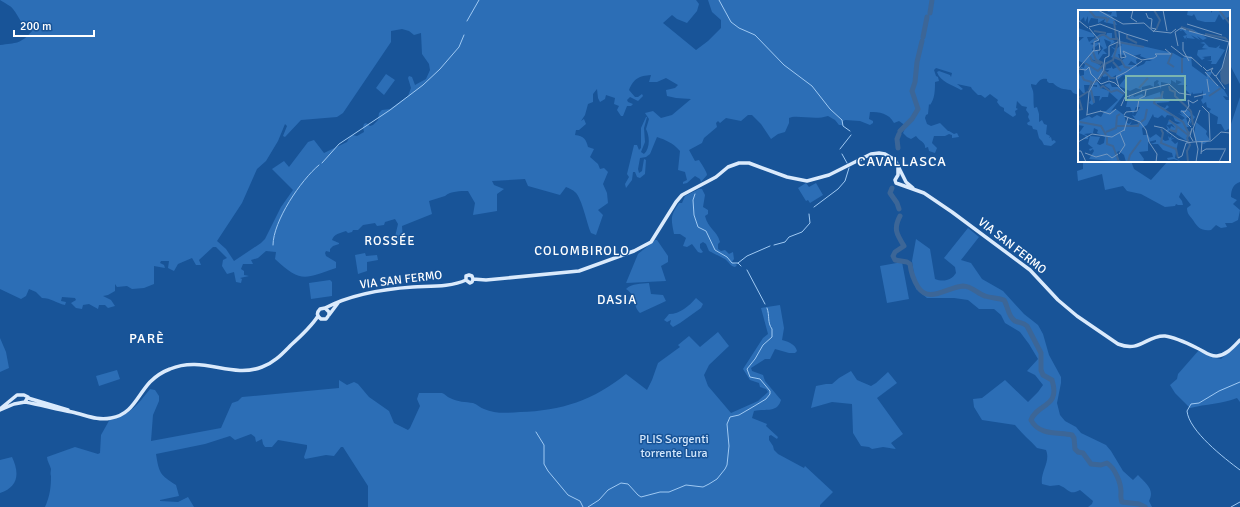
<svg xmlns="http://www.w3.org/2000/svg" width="1240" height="507" font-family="Signika,sans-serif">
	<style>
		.green { fill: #2c6eb6; fill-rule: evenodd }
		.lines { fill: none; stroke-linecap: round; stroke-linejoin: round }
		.stream { stroke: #9fc9f3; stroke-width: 1 }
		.river { stroke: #3c6697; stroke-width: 5 }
		.secondary { stroke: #daeafc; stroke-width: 3.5 }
		.labels { text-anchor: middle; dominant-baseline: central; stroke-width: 3; stroke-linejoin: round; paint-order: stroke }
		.street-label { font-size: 12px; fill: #fff; stroke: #185498 }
		.park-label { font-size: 12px; fill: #d3e7fc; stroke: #185498 }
		.neighbourhood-label { font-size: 13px; letter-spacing: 1px; fill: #fff; stroke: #185498 }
		.quarter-label { font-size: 14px; letter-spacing: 1px; fill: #fff; stroke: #185498 }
		.inset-river { fill: none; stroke: #3c6697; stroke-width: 2 }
		.inset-road { fill: none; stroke: #7498c1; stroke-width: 1 }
		.view { fill: #7bb4af; fill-opacity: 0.15; stroke: #7bb4af; stroke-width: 2 }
		.inset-edge { fill: none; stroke: #fff; stroke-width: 2 }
	</style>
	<rect width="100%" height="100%" fill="#185498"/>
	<path class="green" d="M0 0H696L699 4 697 11 687 23 677 19 672 15 663 23 696 50 708 41 721 28V20L712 12 708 0H1240V84L1231 67 1229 65V11H1079V95L1073 93 1071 90C1063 89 1059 89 1053 83H1049L1047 81V79C1041 78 1039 81 1036 85L1031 84C1031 87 1032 88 1033 91 1034 95 1033 102 1034 108L1037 107 1039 114V122L1042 120 1044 124 1047 125 1046 134 1050 136 1049 138 1051 137 1052 141 1054 140 1056 142 1051 146 1044 145 1042 141 1039 138 1037 130 1033 129 1032 126 1028 125 1027 123 1030 121 1028 117 1029 114 1026 110 1027 107 1022 106 1017 101 1016 108 1018 109 1015 111 1016 115 1013 117 1004 111V108L1000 106 997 102 998 100 990 94 985 98 981 95H978L972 89 971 87 957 84 963 89 961 90C953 85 940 82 937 72L939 71 950 75 951 77 952 73 936 68 934 70 936 76 938 77 939 81 935 82C935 89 935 99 930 105L929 104 928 114 926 115 925 118 927 124 931 126 940 123 948 131H949L954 134 957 133 959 137 952 138V135L949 134 945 136H934L932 143 937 148 935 153 929 151 928 147 925 148C926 142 919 141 916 136L911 139 907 137 903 133 906 126 899 121 894 123C889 113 879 112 870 112L869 119 873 121V123L870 125 860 121 845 120 843 121V125H839L835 120 828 116C816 120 804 116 792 117L789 118V123L785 132 778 134 771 139 761 124 752 115H748L741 121 726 118 720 123 718 121 716 123 717 127 704 138 702 143 689 150 695 161 699 160C701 163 707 172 707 175L701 182 700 179 695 176 687 183 683 184V182L687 180 685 172 678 170 680 151C673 143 666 140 657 137L650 154 646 157 640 158 638 169 639 173 642 171 644 159 646 160 645 174 640 178 637 177 635 172H633L632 180 626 188 625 184 629 177 627 174 634 145H637L639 150 641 148V128L646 117H647L644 128 645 142 641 152 644 154C650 148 650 137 646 129L649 119 645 113 653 111 661 118 672 115 691 99 676 98 667 96 666 90 675 88 678 85 666 78 657 82H649L651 75C639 76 634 78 629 90L635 97H638L642 94 643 96 638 101 630 97 627 100 628 102 633 104 631 106H627L623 116H621L617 110 619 106 614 104 615 98 606 95 605 99 600 102 598 98 597 89 593 94V102L588 104 585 115 581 121 584 119 586 124 579 130H576L575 135C584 136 586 139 588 147L594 149 590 157 598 164 600 169 604 168 608 172 603 184 607 193 608 203 598 210 603 215 596 235 591 233C587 224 582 198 575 192 573 190 569 188 566 187L560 195 528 186 525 179 492 181 494 185 504 189 497 194V211L473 215 475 203 468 191C460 191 451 191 445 196L429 201 432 214 402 226 403 239 394 241 398 224 395 219 385 222 384 225 377 226 375 223 363 225 358 230H353L352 232 348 233 346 231C340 233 334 234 332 240L339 243V244L333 246 330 249V252L326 251 325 253 326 256 336 262V268C304 279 301 283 275 259L276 252 266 251 258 258 251 260 253 264H243L241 269 244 271V275L249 276 240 278 242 279 241 283 236 282 234 272 227 274 222 266 223 260 227 258 216 247H213L199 260 201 265H196L192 258 178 264 174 271 168 268 169 261H161L160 263 164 265 165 268 154 266V284L144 288 132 289 127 286 117 287 115 284V291L108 295 103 296 111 300 115 306 108 308 105 305H99L98 309 89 304 83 305 82 309 76 308 71 303 76 300 75 298 62 297 61 301 66 302 65 305C56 303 51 298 42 298L36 292 29 289 26 296 21 299 0 289V45C16 43 21 44 32 31 21 26 20 18 13 9 10 5 4 3 0 0ZM402 29 409 31 414 35 421 33 422 54 429 64 430 70 426 79 415 85 412 77 409 76 408 78 411 88 408 96 390 109 382 110 379 113 378 120 373 125 370 126 366 123 364 124 363 127 364 132 357 136 352 135 349 138 347 142 324 153 314 140 308 142 289 167 284 161 272 169 293 190 281 207 265 239 261 243 234 261 226 249 217 241 242 203 257 169 266 161 278 141 285 124 287 126 283 136 285 137 301 120 337 117 343 113 391 42V31Z
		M386 74 395 80 384 95 376 88Z
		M1240 97V182C1233 184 1231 190 1231 197L1237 200 1233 204 1240 210 1238 220 1232 223H1225L1227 227 1221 228 1216 225 1211 230C1201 231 1198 228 1193 220 1190 216 1187 214 1187 208L1191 205 1181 192 1179 197 1182 201 1183 205H1178L1176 204 1175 206 1165 207 1141 194 1127 191 1123 186 1105 190 1102 174 1078 181 1077 171 1083 169V161H1131L1134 169 1151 180 1168 161H1229V130Z
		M806 183 809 187 816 183 823 195 810 203 808 200 806 201 798 188Z
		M699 189H702L705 195 703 207 708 210V214L705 216C708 229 717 230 720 242L718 244V249L721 251 725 250 729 254 733 252 734 259 732 262 737 265 735 267C730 266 729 262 725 259 723 258 711 252 709 251L706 244 703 242 700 244V248L703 252 701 253 698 252 692 244 687 247 683 246 686 238 680 234H674C671 219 670 216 679 203H682L685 196Z
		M968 228 979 237 961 260 971 263 982 279 1003 291 1024 314 1038 325 1043 334 1049 355 1061 377V383L1057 403 1060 415 1065 421 1076 427 1081 433 1106 445 1111 451 1123 471 1133 480 1138 475C1146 484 1155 489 1149 501L1152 507H1088L1092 504 1093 501 1080 490C1069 496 1069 489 1059 485L1050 486 1042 484C1040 472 1051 462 1046 450L1037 448C1030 440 1022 434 1015 425L982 420 974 407 973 399 982 398 1005 380 1028 402 1038 392 1043 385 1035 375 1027 371 1038 359 1029 344 1020 332 1005 323 1001 315 994 309H979L968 300 954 298H927L916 289 912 261 916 239 930 249 935 279C943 282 951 281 956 273L955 267 944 258Z
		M655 240H657L668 256V262L661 266 666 281 626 283 638 254Z
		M365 253 366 256 377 255 378 260 367 262V271L358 274 355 255Z
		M902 262 909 299 887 303 880 266Z
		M330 280 332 282V296L311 299 309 283Z
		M649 283 651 294 663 295 666 301 640 313C632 305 637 296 626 289 632 283 641 284 649 283Z
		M696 298 703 304 701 308 680 323 673 327 670 324 671 320 667 322 664 320 669 314C680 314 689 306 696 298Z
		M780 305 784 328 782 340C789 342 795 344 797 351L795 353H789L775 349 770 359H765L751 368 752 371 763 375 765 381 781 400C777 414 764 408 754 411L752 418 767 424 766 426 778 437 777 439 771 435 769 436V440L773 446 774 450 778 454 804 468 805 466 833 492 820 505V507H368V486L343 447H341L334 456 326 455 305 459 304 457 307 448V445L278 440 272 447H265L263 444 262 439 256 442 255 437 251 434 235 440 230 436 205 444 156 454C159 473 160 475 176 485L179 496 160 500V501L178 502 188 497 194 507H45C50 496 51 487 51 476 50 473 51 471 51 469 50 465 47 461 47 457L75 447 98 454 100 453 101 435 110 419C131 415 137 405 150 389L155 390 159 396V401L153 415 151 441 221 428 232 403 238 401 242 397 339 388V380L347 385 354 382 358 384 369 397 389 411 394 423 408 430 410 428 420 406 417 399 419 393C420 393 440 393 442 393 445 394 447 397 450 398 457 402 466 402 473 403 477 404 480 408 484 409 495 414 507 413 520 412 561 411 594 400 626 374L647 390 652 380 658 363 680 347 678 345 689 336 700 347 718 332 729 346 709 365 704 375 708 386 731 413 758 401 768 392 766 389 760 387 759 383 750 380 743 369 763 338 768 334 761 308Z
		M0 338 6 352 9 368 0 372Z
		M1240 342V402L1237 398C1222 404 1206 404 1190 408L1175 393 1170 385 1177 379 1178 374 1199 350 1215 358 1221 359Z
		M117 370 120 379 99 386 96 376Z
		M851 371 857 380 871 386 876 383 888 372 897 383 877 398 903 434 891 443 896 449 883 447 872 449 869 447 861 446 853 433 852 404 832 402 811 408 816 386 826 384H832L839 378Z
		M12 457C20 474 18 487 0 493V460Z"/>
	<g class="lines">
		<path class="stream" d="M719 0 731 22 739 28 755 35 784 65 812 86 830 109 842 120 843 126 850 131
			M467 21 479 0
			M840 149 851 135
			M842 154 847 163
			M322 163 339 144 390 110 423 85 440 69 459 47 464 35
			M695 194 693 200 694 215 698 227 706 231 715 250 727 257 732 263H738L741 266
			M814 207 838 189 845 181 849 168
			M273 245C273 221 301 180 319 165
			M774 245 785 242 789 237 802 232 810 223 809 214
			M738 263 747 256 770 246
			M747 270 765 304
			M1240 382 1219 391 1199 403 1191 404 1187 411C1189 431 1224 458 1240 470
			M536 432 544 445V464L548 471 568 495 580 501 583 507
			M588 507 599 500 608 490 621 483 628 484 638 495 641 497 660 492H669L686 485 703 487 709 484 717 479 725 469 727 465 729 446 727 424 730 417 739 415 751 408 766 399 770 394V391L760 379 750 377 747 369 755 359 763 345 772 337V329C767 322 770 316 767 308
			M1231 507 1240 502"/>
		<path class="river" d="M930 13 932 0
			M923 37 927 17
			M900 131 912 119 918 109 912 91 915 82 917 62 922 41
			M898 148 897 139 899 134
			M892 188 890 193 897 203 899 209
			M900 216C893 229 897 235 904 246L895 252 893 256 895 260 907 262 910 264C911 273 913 279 918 287 929 304 947 287 963 286 972 286 978 294 985 296 991 298 998 298 1004 300 1008 306 1008 317 1015 321 1019 323 1023 322 1027 326L1041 353V370L1043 375 1052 380C1061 408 1037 403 1031 420 1039 436 1059 432 1072 435L1074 438 1075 449 1078 452 1083 453 1091 464 1101 465 1107 463C1115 468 1121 483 1121 492 1121 496 1120 497 1122 502L1139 504 1145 507"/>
		<path class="secondary" d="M898 167V175L895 180 896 183 924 193 952 212 1030 270 1058 300 1077 316 1118 344C1141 353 1146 335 1165 336 1174 337 1189 344 1197 348 1204 351 1210 357 1217 356 1227 355 1234 346 1240 340
			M466 280V276L469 275 472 276 473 279 486 280 579 271 634 251 651 242 676 202 682 195 716 177 728 167 739 163H749L787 177 807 181 829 175 871 154 879 153 885 154 895 160 906 182 913 188
			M325 308C352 294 383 289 413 287 430 286 451 287 466 280L470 283 472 282 473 279
			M329 315V312L325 308 320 309C316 313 317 316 321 319H326L338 303
			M28 398 68 410
			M25 402C41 405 56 409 72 412 86 415 97 421 111 418 132 415 137 396 150 382 155 377 162 372 170 369 203 355 231 379 262 367 274 363 283 353 291 345 301 336 311 327 318 316
			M0 409 17 395H24L28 397 25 402 14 404 0 410"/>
	</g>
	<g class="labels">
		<g class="street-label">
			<text transform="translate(1012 246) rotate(38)">VIA SAN FERMO</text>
			<text transform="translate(401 280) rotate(-7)">VIA SAN FERMO</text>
		</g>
		<g class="park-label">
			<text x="674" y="439">PLIS Sorgenti<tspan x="674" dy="14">torrente Lura</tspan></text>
		</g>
		<g class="neighbourhood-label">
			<text x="390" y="241">ROSSÉE</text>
			<text x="582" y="251">COLOMBIROLO</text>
			<text x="617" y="300">DASIA</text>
		</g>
		<g class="quarter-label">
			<text x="902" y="161">CAVALLASCA</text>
			<text x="147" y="338">PARÈ</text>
		</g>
	</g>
	<g transform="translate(1078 10)">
		<rect width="152" height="152" fill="#185498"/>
		<path d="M1 0H19L33 5 34 2H30L29 0H38L39 7 34 6 39 15 26 12 27 9 20 13V9L13 8 10 14V6L7 12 6 7 2 11ZM110 0H133V3L135 0H152V6L145 10 141 4 137 12H127L119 10 116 4 114 6 109 5ZM103 17 114 19 129 28 125 30 119 26 122 30 113 25 117 29 109 28 108 31 109 26 107 29 105 26 109 25 105 20 102 21ZM0 18 17 24 16 27H9L11 32 22 24 28 26 29 23H34V29L37 32 32 35 33 32 26 29 29 38 25 40 29 44H25L20 51 12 49 23 56 25 64 26 63 25 60 27 53 34 50 28 54 26 61 30 62 31 60H29L27 59 33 58V56L35 59 46 54 43 51 48 47 46 45 40 44 42 50 33 47 37 40 32 36 38 39 44 35 40 33 42 31 95 43 104 48 113 46 114 56 129 67 128 62H134L131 68 146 80 150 87 145 86 148 90H152V118L147 121 143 114H139L140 107 131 102 133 99 129 97 128 92 125 94 123 90 125 88V80L124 83 115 84 114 82 113 85 107 79 109 75H99L104 72 98 70V73L93 70V74L83 72V79L80 73 78 75 81 71 79 70 76 72V77L72 75 64 77V80L58 78 52 81 41 76 49 66 45 65 39 70 38 65 30 70V66L25 67 24 64 23 69 19 71 23 78 31 81 32 79 26 75 32 73 34 77H41L48 82 33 101 38 99 46 105 48 112 51 114 54 111 52 115 61 114 54 105 57 106 62 97H58L55 104 52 97H48L50 88 55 85 56 87 64 84 67 87 82 82 83 86 85 81V88L92 92 79 93V95L87 98 89 95 91 97 87 100 104 110 107 108 100 103 105 105 102 102 103 100H110L117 107 112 114 113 106 108 108 111 117H108L111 122 109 131 98 124 99 121 92 120 89 122 91 125 89 123 88 120 90 119 88 115 92 119 93 116 97 118 94 114 89 115 91 110 99 114 103 113 97 111 95 106 89 105 87 108 84 105 80 108 76 107 75 104 69 115 64 118 65 125H70L72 128 78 124 87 131 91 130 90 126 92 128 94 125 93 129 98 127 93 130 97 134 100 132 97 148 104 152 96 149 90 150 89 148 95 147 94 143 85 140 80 134H73L78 132V130L70 132V141L61 142 66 149 65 152H48L46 145 41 141 39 142 41 150 45 152 11 149 16 141 15 139 12 141 11 139 15 138 10 134 12 126 22 127 19 134 22 135 26 133 27 127 19 123 20 120 16 118 15 123 6 124 10 126V129H6L8 126 1 123 6 116 0 115V111L11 106 14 108 19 105 23 107 26 102 24 101H28L40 90 31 82 30 87H24L23 89 21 91 22 86H16L17 92 14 95 11 93 13 90 12 82 14 76 19 77V75H6L7 83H5L0 77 1 62 2 66 6 65V60L3 58 1 60 3 57 6 58 7 54 1 51 0 53V32L6 27H1ZM22 29V32L16 33 17 37 21 34 25 38 20 45V41L14 40 16 35 12 34ZM63 44 62 46 74 51H68L66 54 59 57 58 55H50L53 51 59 55 58 50 60 48 55 46ZM126 32 131 37 138 38 142 35 141 38 147 40 138 54H133L134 51H129L133 50V46L124 47 127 48 124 50 129 55 119 45 120 40 130 39 124 38 127 34 122 33ZM118 112 129 121 128 124 132 130 126 134 118 131 116 125Z" fill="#2c6eb6" fill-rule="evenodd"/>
		<path d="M152 36V73L147 75 143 72 142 63Z" fill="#3c6697"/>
		<path class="inset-river" d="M11 0 17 7 28 8 29 11 31 8M76 0 82 10 78 20M141 0 152 14M36 11 38 27 41 31M103 17 117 22M16 21 28 23M127 24 147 28 150 31M49 25V28L59 33M16 30 25 24 32 29H40M15 42 18 50 25 53M94 43 90 53 96 57M12 46 14 51 23 54M36 47 43 50 47 57 52 58M104 48V63M35 52 43 61M7 53 20 61 26 54M26 61 33 68H37M4 66 6 70 14 72M20 69 26 63 27 54 35 50 40 32 66 37M91 76 92 80 97 82V86L113 101M22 78 25 76 33 82 39 80 46 84M61 78 70 68M11 80 13 74 20 70M13 80 16 93M85 81 83 88 77 89 76 93 105 112 111 124M131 86 143 78M0 88 11 81M0 100 4 99 1 89M113 101 115 115M91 110 110 125M2 112 23 116 28 125M63 112 67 109 69 99M39 116H60L61 113M83 119 85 123 83 133 98 139 100 148M92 120 98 122 99 116M28 122 38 118 39 106 42 104M29 127V134L35 136 41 152M50 152 52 145 63 130M110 152 109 141 112 135 109 128 113 121"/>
		<path class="inset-road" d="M20 0 45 14 66 13 76 22M55 0 53 8 59 12M85 0 89 21M68 3 70 8 74 9 73 18 78 19 76 21M0 10 10 18M109 14 144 25M11 17 22 14 48 24M75 21 93 23 98 19M111 21 151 32 144 58 138 66M41 22 43 48 48 47 45 41 64 50M48 24 70 31M105 32V40L111 51M93 36 106 46 114 48M100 36 97 22 103 18 108 20M15 41 22 40 21 33M113 47 124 57M64 50 76 48 79 46 77 44H93L87 39M125 57 129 61 135 58 133 61 137 66M0 59 16 40V32L21 30 11 18M0 59 8 60 11 57 13 64 23 74 31 71 37 73M48 62 64 51M127 62 140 76M137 65 147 79M20 69 25 61 27 48 31 46V36L40 32M129 69 131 82M37 73 49 85M91 74 101 83 113 85M41 77 38 67 48 62M63 81 91 74M51 86 64 81M116 87 128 84M43 96 47 87 52 86M124 96 131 103 132 130M22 101 32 104 38 99M103 101 107 102 111 96 110 90 115 93 120 90M105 102 112 109 110 114 113 117M9 104 11 82 18 69M8 105 23 101M46 105 48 102 59 101 61 89 67 86 68 80M46 106 62 112 68 120M76 116 85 118 100 129 110 132M114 118 112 126 115 131M68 120 71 132 79 144 78 152M46 121 50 107M0 132 14 124 34 127 46 120M115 132 133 131 143 122 152 123M0 141H3L8 152M123 142 128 139H148M7 143 18 147 29 144 34 148 40 144M41 144 47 135 42 123M123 144 124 132M100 148 104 146 108 133 115 132M118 152 120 139 115 119 122 100M141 152 147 140"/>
		<path class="view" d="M48 66H107V90H48Z"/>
		<rect width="152" height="152" class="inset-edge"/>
	</g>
	<path d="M14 30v6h80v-6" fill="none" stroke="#ffffff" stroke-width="2"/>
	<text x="20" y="30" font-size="12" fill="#ffffff" stroke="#185498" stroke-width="3" paint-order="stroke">200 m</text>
</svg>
